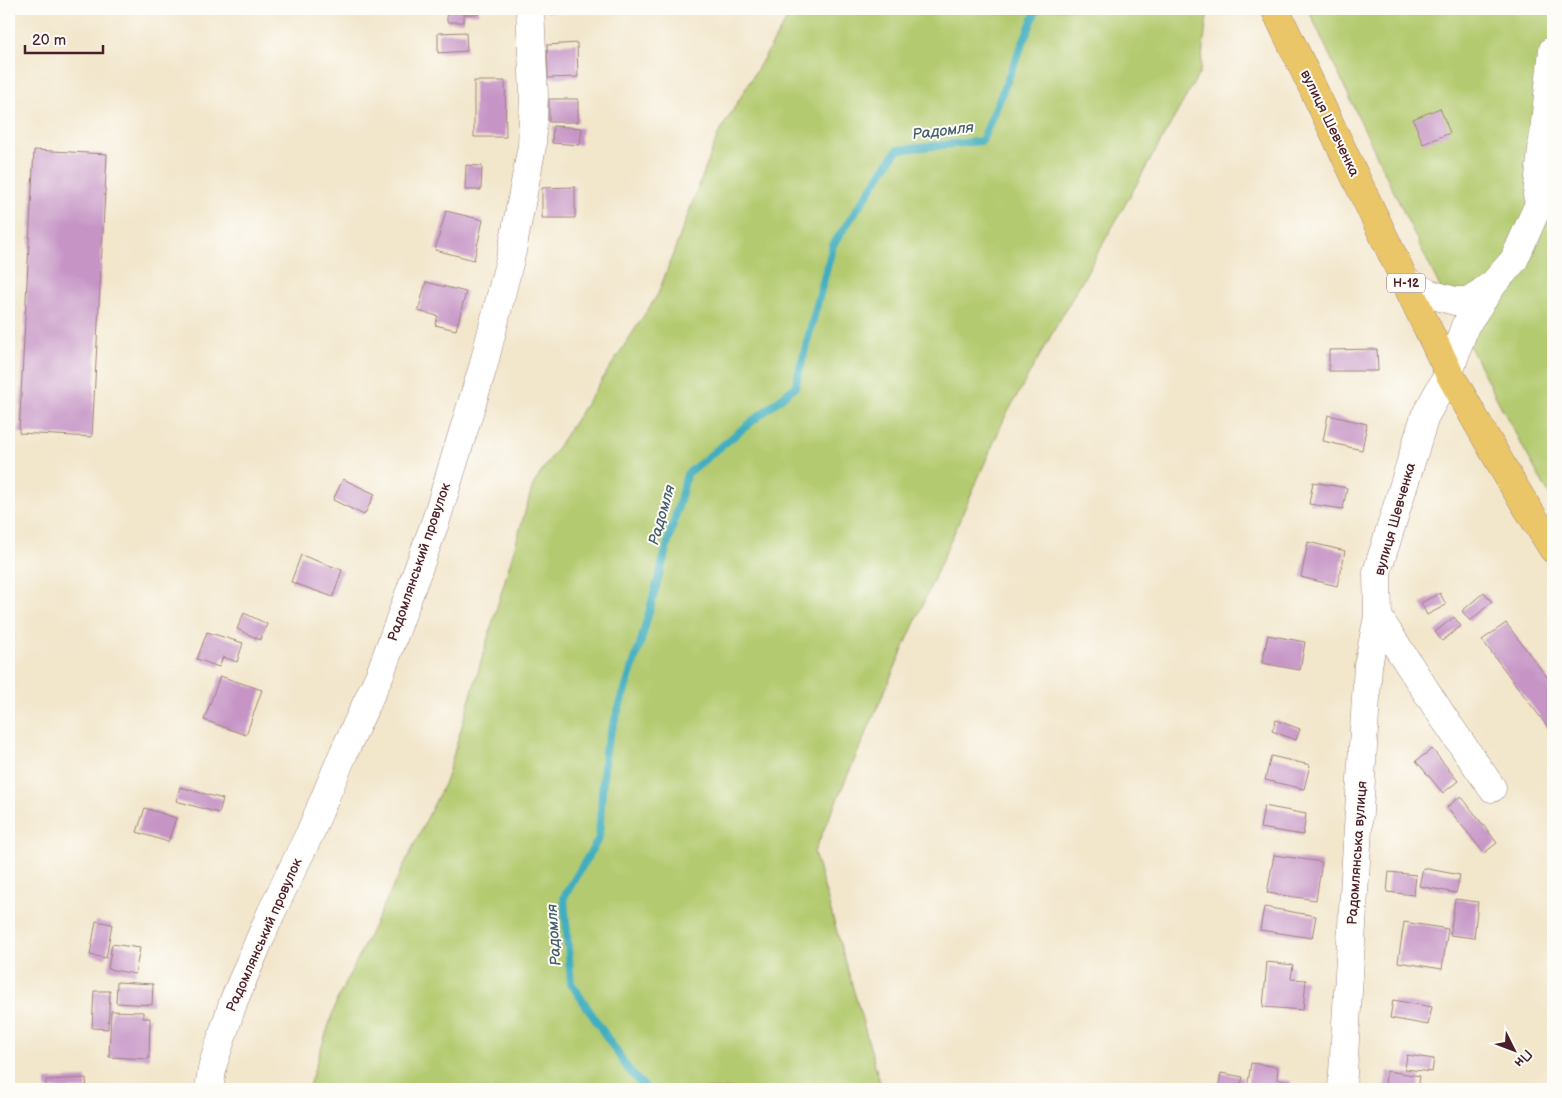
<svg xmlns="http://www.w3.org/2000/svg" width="1562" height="1098" font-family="'Balsamiq Sans',sans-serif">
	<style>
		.green { fill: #b4ca6f; stroke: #7f744d }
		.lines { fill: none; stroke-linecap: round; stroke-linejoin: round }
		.stream { stroke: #41aebe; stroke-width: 8 }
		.building { fill: #c695c6 }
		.minor-casing { stroke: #9e827b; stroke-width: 29 }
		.major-casing { stroke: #9e827b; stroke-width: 29 }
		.minor { stroke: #fff; stroke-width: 28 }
		.major { stroke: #ebc669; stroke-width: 28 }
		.labels { text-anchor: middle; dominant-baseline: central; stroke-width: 4; stroke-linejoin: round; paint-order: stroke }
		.shield { fill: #fdfcf7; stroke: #806168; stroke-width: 1 }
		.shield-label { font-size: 12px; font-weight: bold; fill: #4a1f2b }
		.street-label { font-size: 14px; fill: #4a1f2b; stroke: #fdfcf7 }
		.water-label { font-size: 15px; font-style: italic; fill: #465f6d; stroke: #fdfcf7 }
	</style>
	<rect width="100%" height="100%" fill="#fdfcf7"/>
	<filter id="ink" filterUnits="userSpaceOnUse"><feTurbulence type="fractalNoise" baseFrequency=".02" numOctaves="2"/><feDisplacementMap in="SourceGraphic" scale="10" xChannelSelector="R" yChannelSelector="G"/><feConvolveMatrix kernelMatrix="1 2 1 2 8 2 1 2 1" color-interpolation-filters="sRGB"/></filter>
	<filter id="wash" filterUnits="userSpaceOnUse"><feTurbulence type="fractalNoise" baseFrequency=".0096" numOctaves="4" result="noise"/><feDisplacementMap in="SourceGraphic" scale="20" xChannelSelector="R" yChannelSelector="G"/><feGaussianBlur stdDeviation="1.12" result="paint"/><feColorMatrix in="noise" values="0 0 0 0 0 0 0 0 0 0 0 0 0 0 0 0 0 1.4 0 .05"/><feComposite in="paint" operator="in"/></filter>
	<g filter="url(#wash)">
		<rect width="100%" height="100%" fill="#f2e6cb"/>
		<path class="green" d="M793 9H1208L1200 72 1005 417 814 852 882 1089H308L337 1000 446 780 533 485 658 294 718 135Z
			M1308 9H1553V501C1462 342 1386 175 1308 9Z"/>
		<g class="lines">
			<path class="stream" d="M646 1089 628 1069 571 983 564 897 599 838 605 750 641 641 687 474 795 387 833 245 897 150 982 141 1037 9"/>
		</g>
		<g id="blocks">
			<path class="building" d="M447 9H479V14H464V22H447Z
				M546 9H573V10L546 12Z
				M466 32 467 51 438 53V33Z
				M577 43 578 77 548 78 547 45Z
				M474 81H505L506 137H474Z
				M549 99H578V122H549Z
				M1440 108 1450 133 1423 144 1413 119Z
				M553 126 582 128 580 145 552 143Z
				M34 150 107 154 92 437 19 433Z
				M466 165 482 166 481 190H465Z
				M575 187V218H542V188Z
				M446 211 483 220 474 260 435 250Z
				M426 282 466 292 456 330 435 325 438 316 418 311Z
				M1377 349 1378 371H1329V350Z
				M1328 415 1367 424 1362 450 1323 441Z
				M343 479 375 494 364 515 333 500Z
				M1313 482 1347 488 1343 509 1309 504Z
				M1308 542 1345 551 1337 586 1301 577Z
				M301 555 342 570 333 597 291 582Z
				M1484 592 1492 602 1470 621 1462 611Z
				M1440 593 1446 605 1427 615 1421 603Z
				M244 613 267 624 260 640 237 629Z
				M1454 617 1461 626 1442 641 1435 632Z
				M1506 623 1553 685V734L1482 640Z
				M207 632 243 643 237 662 223 657 219 667 197 659Z
				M1268 635 1305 642 1300 670 1262 663Z
				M220 676 262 690 246 735 204 720Z
				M1276 720 1300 729 1296 740 1272 731Z
				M1432 749 1458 781 1443 793 1416 761Z
				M1271 756 1310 765 1304 789 1265 780Z
				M180 787 223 799 219 813 176 801Z
				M1461 796 1497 843 1484 853 1447 807Z
				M1264 806 1306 814 1303 835 1260 828Z
				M145 808 176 818 168 842 137 832Z
				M1274 855 1322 862 1316 900 1267 893Z
				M1423 868 1460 875 1456 893 1419 886Z
				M1389 872 1416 875 1414 895 1387 892Z
				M1455 899 1478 902 1474 938 1450 935Z
				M1264 907 1316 916 1312 938 1260 930Z
				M96 921 112 924 106 958 90 955Z
				M1404 922 1448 929 1442 969 1398 962Z
				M112 944 140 948 135 974 108 969Z
				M1267 962 1293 965 1291 979 1306 980 1303 1010 1263 1007Z
				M117 982 153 984 152 1005 116 1003Z
				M94 991H110L108 1029 92 1028Z
				M1393 1000 1432 1007 1428 1025 1390 1018Z
				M111 1011 143 1012V1018H150L149 1059 109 1057Z
				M1407 1055 1434 1059 1432 1072 1405 1069Z
				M1251 1063 1278 1067 1277 1079 1291 1081 1290 1089H1247Z
				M1387 1071 1420 1076 1418 1089H1384Z
				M1221 1073 1243 1077 1240 1089H1218Z
				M86 1078 87 1089H46V1080Z"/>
		</g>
	</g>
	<g filter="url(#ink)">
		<use href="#blocks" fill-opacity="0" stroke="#9e827b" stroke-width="1"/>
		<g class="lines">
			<defs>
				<path id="minor" d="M1537 195 1553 50
					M1405 281 1430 294 1455 301H1468L1482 292 1494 283 1514 260 1553 172
					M1492 788 1441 714 1378 617 1377 572 1425 416 1449 373 1465 326 1494 283
					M209 1089 213 1064 234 1000 271 913 310 833 344 752 380 674 436 520 483 367 512 251 532 146 534 94 530 9
					M1342 1089 1368 665 1378 617"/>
				<path id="major" d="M1275 9 1449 373 1510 480 1553 549"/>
			</defs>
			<use href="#minor" class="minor-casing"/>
			<use href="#major" class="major-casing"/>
			<use href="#minor" class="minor"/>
			<use href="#major" class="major"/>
		</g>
	</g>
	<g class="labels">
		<rect class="shield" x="1387" y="273.5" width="38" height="19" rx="4"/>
		<g class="shield-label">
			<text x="1406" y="283">Н-12</text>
		</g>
		<g class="street-label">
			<text transform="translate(1330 123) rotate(64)">вулиця Шевченка</text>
			<text transform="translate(1395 519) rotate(-74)">вулиця Шевченка</text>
			<text transform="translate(419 562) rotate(-71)">Радомлянський провулок</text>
			<text transform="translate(1357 853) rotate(-86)">Радомлянська вулиця</text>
			<text transform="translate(264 935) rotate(-66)">Радомлянський провулок</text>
		</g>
		<g class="water-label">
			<text transform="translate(943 131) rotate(-7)">Радомля</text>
			<text transform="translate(662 515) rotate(-74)">Радомля</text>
			<text transform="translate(554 935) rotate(-94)">Радомля</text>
		</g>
	</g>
	<rect width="1562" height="1098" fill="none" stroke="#fdfcf7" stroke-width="30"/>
	<g transform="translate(1514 1050) rotate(132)" stroke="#fdfcf7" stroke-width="4" paint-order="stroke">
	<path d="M0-4L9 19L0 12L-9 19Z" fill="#4a1f2b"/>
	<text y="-8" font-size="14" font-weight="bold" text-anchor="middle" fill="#4a1f2b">Пн</text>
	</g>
	<path d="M25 45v8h78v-8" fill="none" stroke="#4a1f2b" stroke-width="2.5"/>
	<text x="32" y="45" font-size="15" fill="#4a1f2b" stroke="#fdfcf7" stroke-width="4" paint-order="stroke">20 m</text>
</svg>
